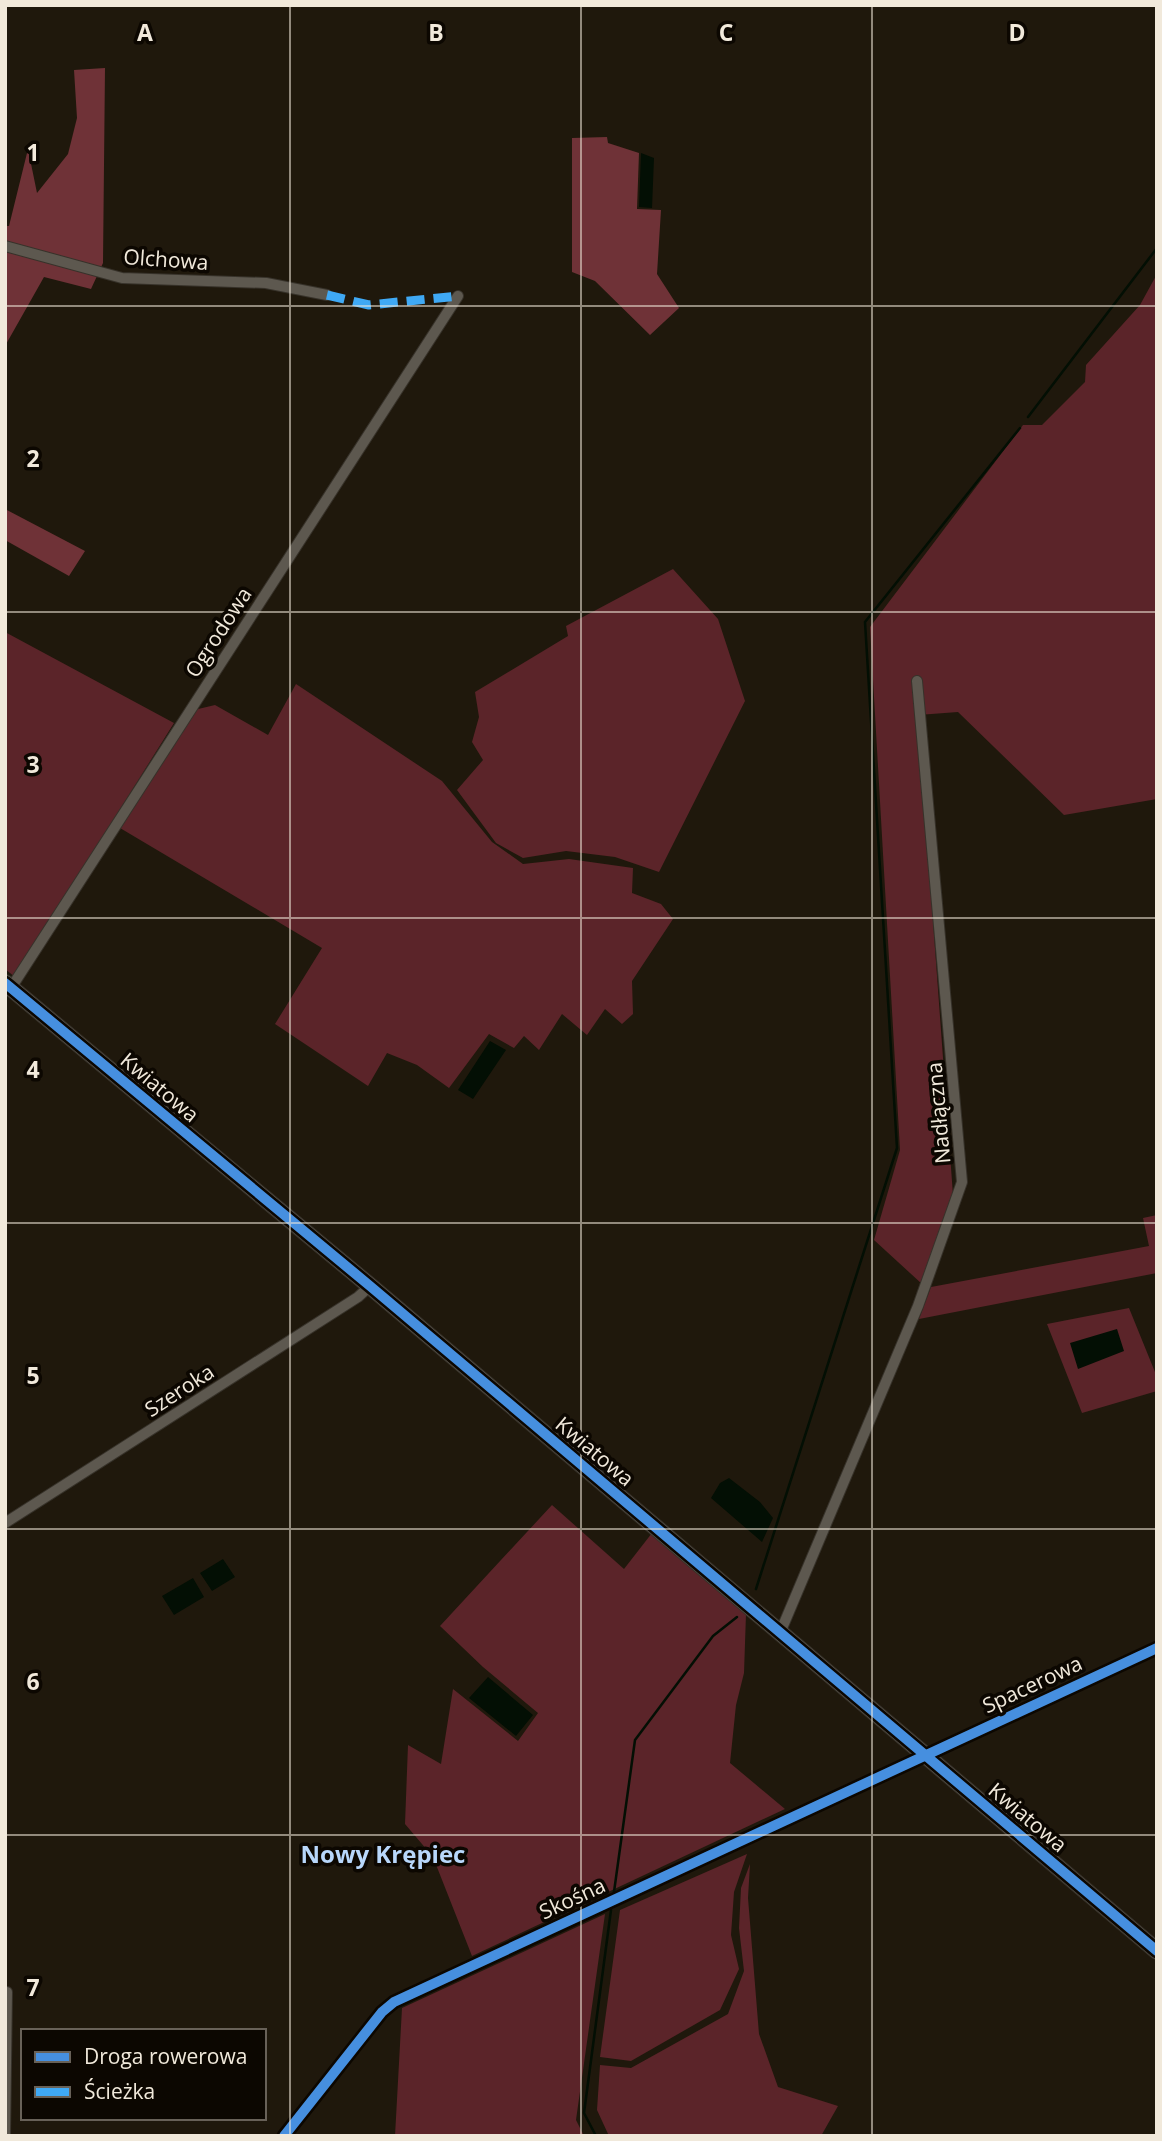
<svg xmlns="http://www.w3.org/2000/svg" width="1162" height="2141" font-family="'Open Sans',sans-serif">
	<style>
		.green { fill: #5b2429 }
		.forest { fill: #6f3237 }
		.water { fill: #030f04 }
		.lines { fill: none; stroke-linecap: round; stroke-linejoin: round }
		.stream { stroke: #030f04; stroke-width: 2.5 }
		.street-casing { stroke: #37322a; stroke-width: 12 }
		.secondary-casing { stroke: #37322a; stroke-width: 18 }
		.street { stroke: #5d584f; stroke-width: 10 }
		.secondary { stroke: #5d584f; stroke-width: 16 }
		.quiet { stroke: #3fa9f5; stroke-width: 9; stroke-dasharray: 18 9; stroke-linecap: butt }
		.cycleway-casing { stroke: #0c0701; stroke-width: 15 }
		.cycleway { stroke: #468fdf; stroke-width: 10 }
		.grid { fill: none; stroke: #f1e9db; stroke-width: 2; stroke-opacity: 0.55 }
		.labels { text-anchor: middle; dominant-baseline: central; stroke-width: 7; stroke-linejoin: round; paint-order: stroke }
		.street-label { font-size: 21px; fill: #f1e9db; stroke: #0c0701 }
		.quarter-label { font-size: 24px; font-weight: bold; fill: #b8d7fb; stroke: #0c0701 }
		.grid-label { font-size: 23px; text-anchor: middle; font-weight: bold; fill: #f1e9db; stroke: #0c0701; stroke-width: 7; stroke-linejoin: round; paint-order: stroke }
	</style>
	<rect width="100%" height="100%" fill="#1f180c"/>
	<path class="green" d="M1157 274V799L1064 815 958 712 918 715 953 1195 922 1284 874 1240 900 1150 870 627 1023 425H1042L1085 382 1086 365 1140 305Z
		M673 569 718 619 745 701 659 872 615 857 566 851 523 858 496 843 457 790 483 760 472 742 479 717 475 692 568 636 566 626Z
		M5 632 174 723 15 977 5 969Z
		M296 684 442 781 492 842 523 864 569 859 633 868 632 893 661 904 673 919 632 981 633 1014 622 1024 605 1009 587 1035 562 1014 539 1050 524 1036 514 1048 489 1034 449 1088 417 1065 387 1053 368 1086 275 1024 322 948 120 828 194 710 215 705 268 735Z
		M1157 1215V1273L919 1319 931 1287 1149 1246 1143 1218Z
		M1129 1308 1157 1377V1391L1082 1413 1047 1324Z
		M552 1505 624 1569 652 1533 746 1614 744 1673 736 1705 730 1763 785 1809 472 1956 433 1857 405 1824 408 1745 441 1764 453 1689 518 1741 538 1713 483 1667 440 1626Z
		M747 1854 734 1892 731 1935 739 1969 720 2010 631 2061 600 2057 620 1910Z
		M750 1864 748 1898 759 2034 778 2087 838 2106 821 2136H609L597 2110 600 2065 631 2068 728 2014 744 1971 739 1928 741 1888Z
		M605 1914 576 2120 584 2136H395L402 2008Z"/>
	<path class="forest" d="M105 68 103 263 91 289 44 277 5 346V226H9L28 149 37 193 68 154 77 118 74 70Z
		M607 137 608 143 639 153 637 209 661 210 657 274 679 308 650 335 595 281 572 272V138Z
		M5 509 85 551 69 576 5 540Z"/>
	<path class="water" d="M641 153 654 158 652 208 639 207Z
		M490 1041 506 1050 473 1099 458 1090Z
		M1117 1329 1124 1351 1078 1369 1070 1343Z
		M729 1478 760 1502 773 1518 762 1542 711 1498 720 1483Z
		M223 1559 235 1577 212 1591 200 1573Z
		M193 1578 204 1597 174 1615 162 1596Z
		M488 1677 533 1715 516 1736 469 1698Z"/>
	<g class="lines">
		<path class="stream" d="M1028 417 1157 248
			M756 1589 897 1148 865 622 1020 428
			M614 1892 635 1740 713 1636 737 1617
			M596 2136 584 2113 611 1910"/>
		<defs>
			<path id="street" d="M5 246 122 278 266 283 327 295
				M11 988 458 296
				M5 1523 358 1297 370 1286
				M780 1633 918 1306 962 1182 917 681
				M5 2136 7 1992
				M284 2136 382 2012 394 2002 1157 1648"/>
			<path id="secondary" d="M5 983 370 1286 1157 1951"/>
		</defs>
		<use href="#street" class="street-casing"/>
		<use href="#secondary" class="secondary-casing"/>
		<use href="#street" class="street"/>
		<use href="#secondary" class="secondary"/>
		<path class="quiet" d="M327 295 369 305 458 296"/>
		<defs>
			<path id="cycleway" d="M5 983 370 1286 1157 1951
				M284 2136 382 2012 394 2002 1157 1648"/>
		</defs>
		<use href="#cycleway" class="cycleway-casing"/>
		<use href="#cycleway" class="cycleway"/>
	</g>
	<path class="grid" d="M290 5V2136M581 5V2136M872 5V2136M5 306H1157M5 612H1157M5 918H1157M5 1223H1157M5 1529H1157M5 1835H1157"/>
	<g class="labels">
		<g class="street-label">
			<text transform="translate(166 259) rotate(4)">Olchowa</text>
			<text transform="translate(218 632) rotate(-57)">Ogrodowa</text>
			<text transform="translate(160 1087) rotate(40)">Kwiatowa</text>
			<text transform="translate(938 1113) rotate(-95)">Nadłączna</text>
			<text transform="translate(179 1390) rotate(-33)">Szeroka</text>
			<text transform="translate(595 1451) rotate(40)">Kwiatowa</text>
			<text transform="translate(1032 1684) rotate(-25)">Spacerowa</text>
			<text transform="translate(1028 1817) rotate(40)">Kwiatowa</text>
			<text transform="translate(572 1898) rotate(-25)">Skośna</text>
		</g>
		<g class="quarter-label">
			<text x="383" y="1853">Nowy Krępiec</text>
		</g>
	</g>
	<g class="grid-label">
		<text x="145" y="41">A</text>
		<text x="436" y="41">B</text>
		<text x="726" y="41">C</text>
		<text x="1017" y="41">D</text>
		<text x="33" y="161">1</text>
		<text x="33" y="467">2</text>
		<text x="33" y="773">3</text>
		<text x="33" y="1078">4</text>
		<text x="33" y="1384">5</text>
		<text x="33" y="1690">6</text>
		<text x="33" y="1996">7</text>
	</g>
	<rect width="1162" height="2141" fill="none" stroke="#f1e9db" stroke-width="14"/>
	<rect x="21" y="2029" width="245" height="91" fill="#0c0701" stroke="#686158" stroke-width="2"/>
	<rect x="35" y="2052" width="35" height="10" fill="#468fdf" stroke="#686158" stroke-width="2"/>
	<text x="84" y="2064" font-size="21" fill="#f1e9db">Droga rowerowa</text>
	<rect x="35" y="2087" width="35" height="10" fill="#3fa9f5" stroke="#686158" stroke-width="2"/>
	<text x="84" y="2099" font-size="21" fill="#f1e9db">Ścieżka</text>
</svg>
